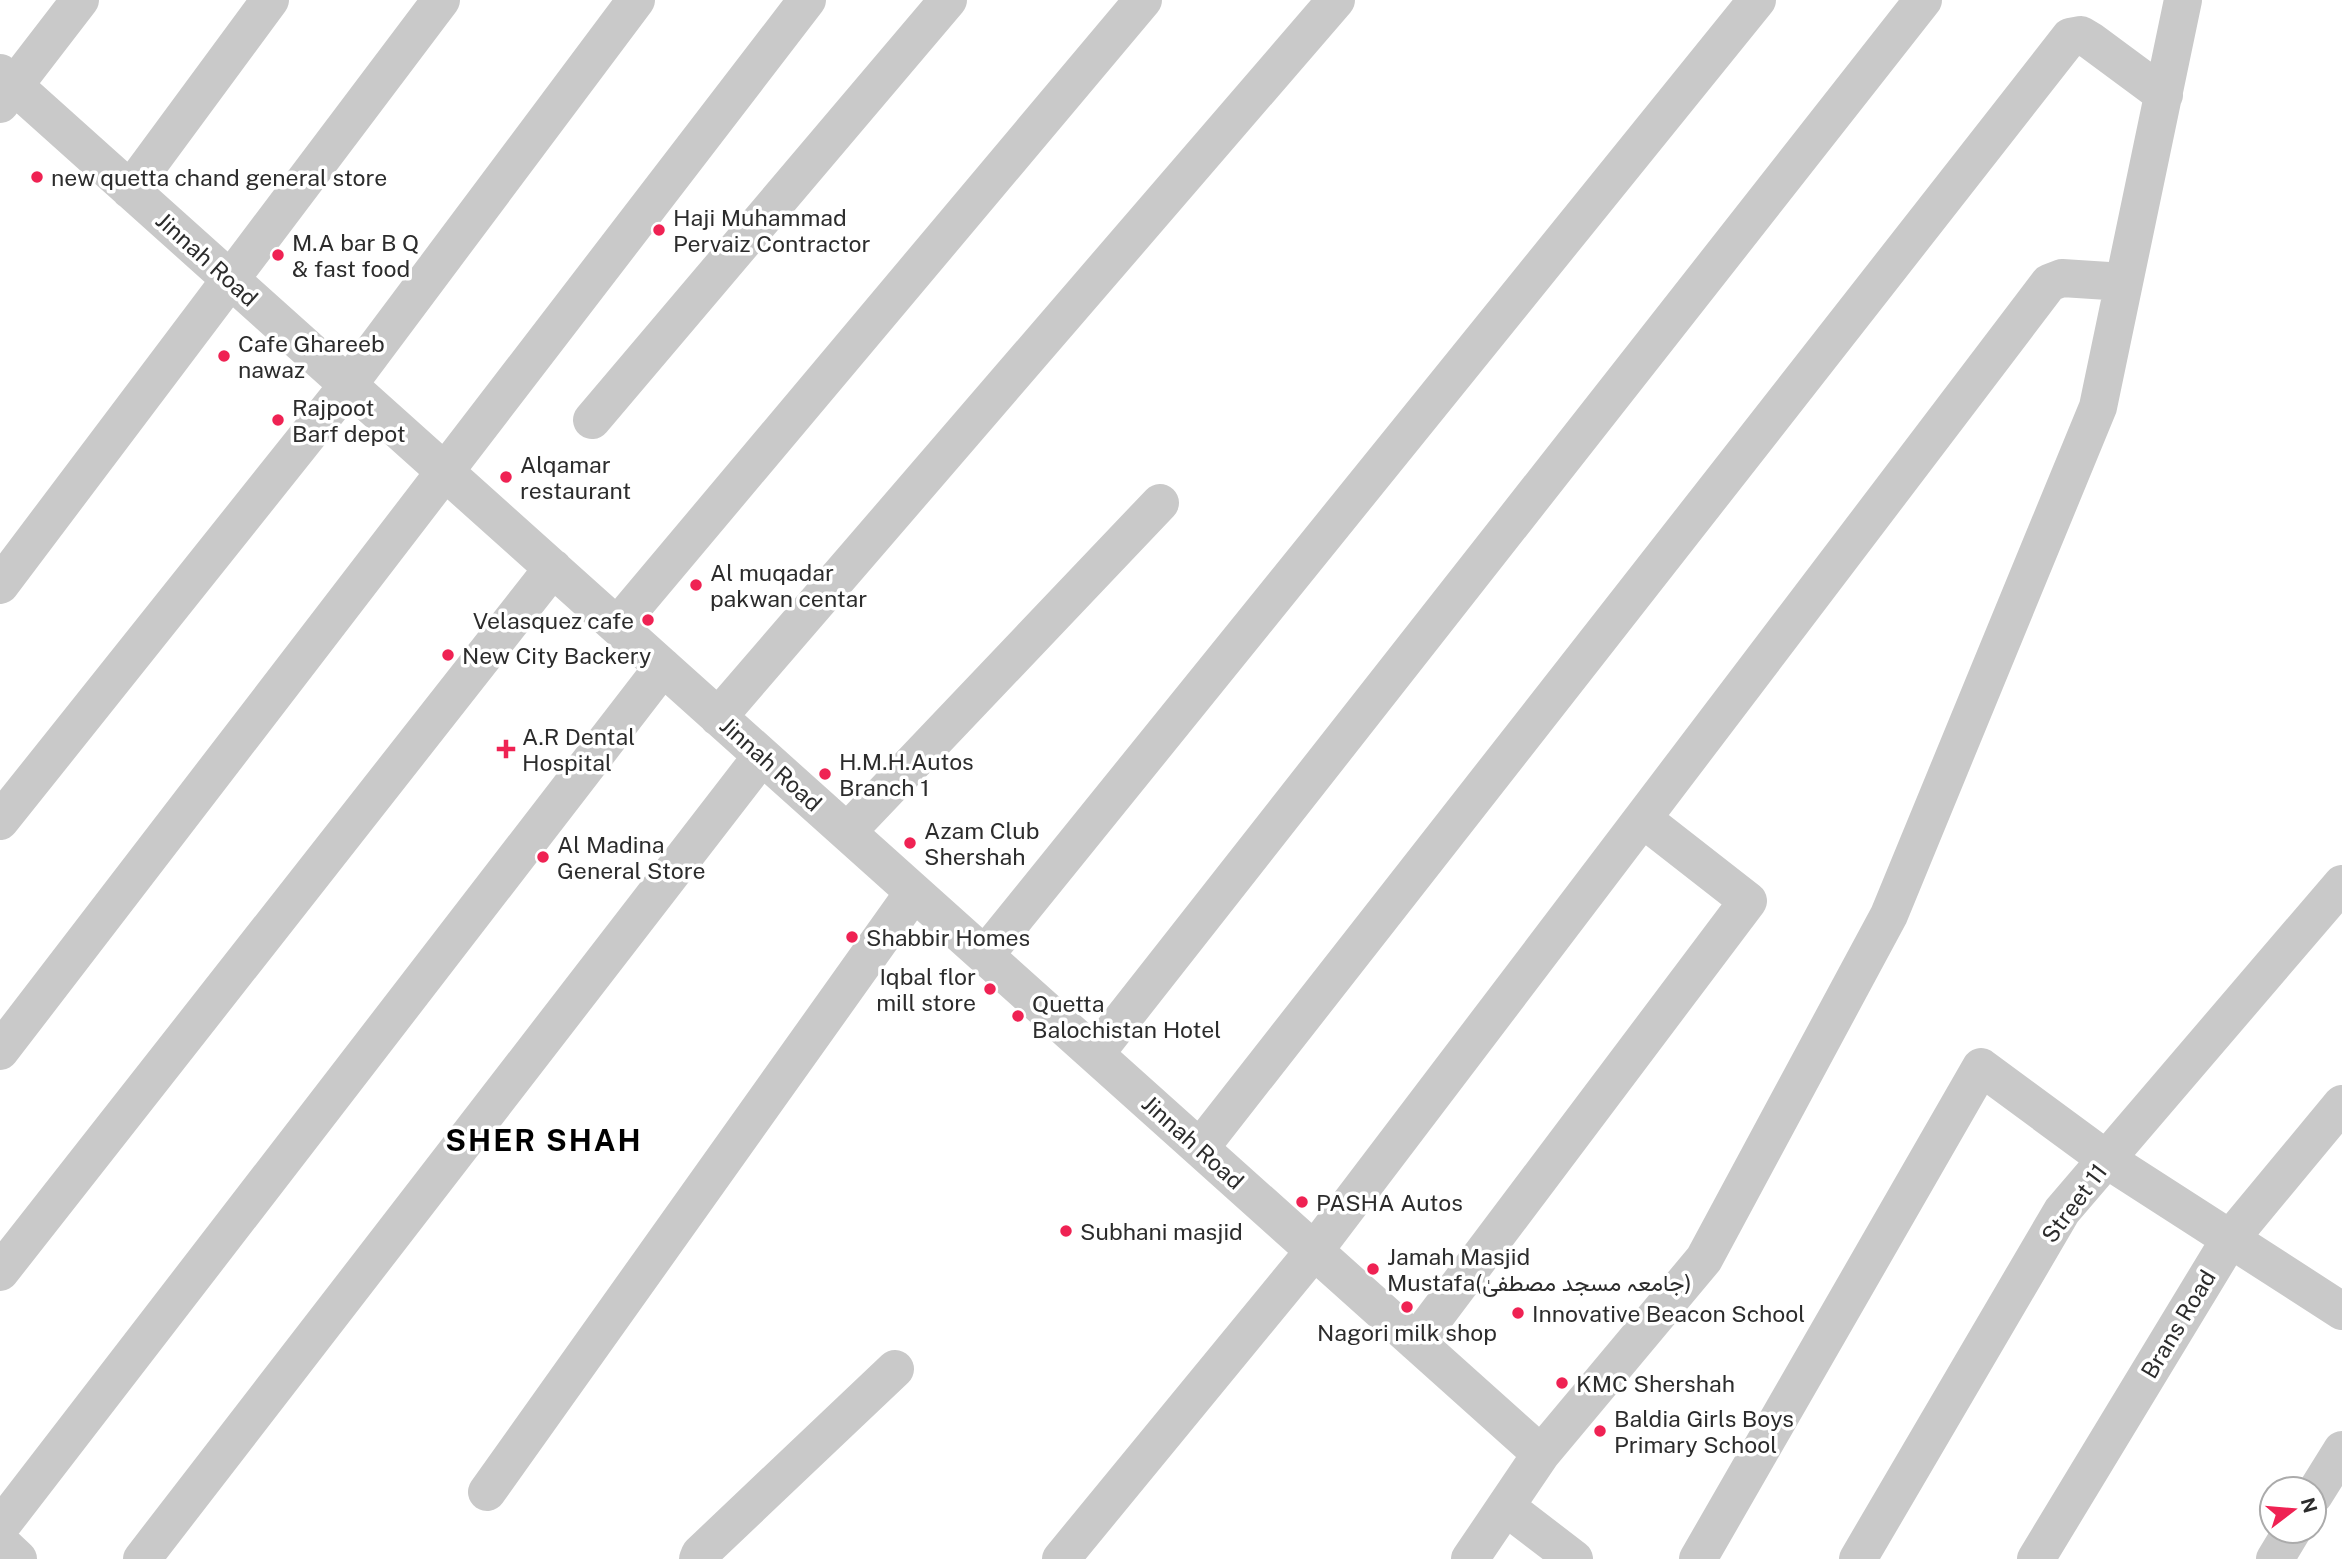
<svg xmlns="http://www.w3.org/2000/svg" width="2342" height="1559" font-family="'Public Sans',Vazirmatn,sans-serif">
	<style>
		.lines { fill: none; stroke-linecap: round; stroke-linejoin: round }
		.minor { stroke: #c9c9c9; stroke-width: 38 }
		.poi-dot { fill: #ef2253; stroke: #fff; stroke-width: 2.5 }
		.labels { text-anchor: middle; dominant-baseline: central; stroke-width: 7; stroke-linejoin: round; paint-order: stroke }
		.poi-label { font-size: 23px; fill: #2c2c2c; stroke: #fff; text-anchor: start }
		.street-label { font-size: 23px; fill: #2c2c2c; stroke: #fff }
		.district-label { font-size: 30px; font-weight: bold; letter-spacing: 2px; fill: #000; stroke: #fff }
	</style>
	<rect width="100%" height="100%" fill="#fff"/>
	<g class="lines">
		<path class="minor" d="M0 73 1541 1454
			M0 104 80 0
			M130 190 270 0
			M592 420 948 0
			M0 585 441 0
			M617 626 1143 0
			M718 717 1336 0
			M0 821 348 385 636 0
			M847 832 1160 503
			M985 955 1757 0
			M0 1051 807 0
			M1095 1054 1923 0
			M1200 1148 2070 37 2081 35 2091 41 2164 95
			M0 1272 553 568
			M1416 1342 1748 901 1643 819
			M487 1492 914 892
			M2314 1495 2342 1450
			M1506 1507 1574 1559
			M0 1527 663 667
			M0 1542 18 1559
			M142 1559 762 756
			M698 1559 700 1554 895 1369
			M1061 1559 1314 1251 2049 283 2062 278 2124 282
			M1470 1559 1541 1454 1704 1259 1889 915 2098 407 2183 0
			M1698 1559 1981 1067 2106 1159 2342 1311
			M1858 1559 2062 1211 2342 884
			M2036 1559 2230 1239 2342 1104
			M2275 1559 2292 1531"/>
	</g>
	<g class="poi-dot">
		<circle cx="37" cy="177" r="7"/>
		<circle cx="659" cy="230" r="7"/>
		<circle cx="278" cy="255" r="7"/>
		<circle cx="224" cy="356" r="7"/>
		<circle cx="278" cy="420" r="7"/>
		<circle cx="506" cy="477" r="7"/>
		<circle cx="696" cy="585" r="7"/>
		<circle cx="648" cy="620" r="7"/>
		<circle cx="448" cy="655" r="7"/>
		<path d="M502.5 738.5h7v7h7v7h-7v7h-7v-7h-7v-7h7z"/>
		<circle cx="825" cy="774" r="7"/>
		<circle cx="910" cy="843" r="7"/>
		<circle cx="543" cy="857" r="7"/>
		<circle cx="852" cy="937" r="7"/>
		<circle cx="990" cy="989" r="7"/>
		<circle cx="1018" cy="1016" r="7"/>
		<circle cx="1302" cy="1202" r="7"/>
		<circle cx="1066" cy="1231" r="7"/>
		<circle cx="1373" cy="1269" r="7"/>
		<circle cx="1407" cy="1307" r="7"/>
		<circle cx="1518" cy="1313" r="7"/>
		<circle cx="1562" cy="1383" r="7"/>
		<circle cx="1600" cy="1431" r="7"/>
	</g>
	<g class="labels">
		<g class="poi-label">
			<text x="51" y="177">new quetta chand general store</text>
			<text x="673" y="217">Haji Muhammad<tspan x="673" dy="26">Pervaiz Contractor</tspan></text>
			<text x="292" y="242">M.A bar B Q<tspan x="292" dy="26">&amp; fast food</tspan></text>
			<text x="238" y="343">Cafe Ghareeb<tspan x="238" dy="26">nawaz</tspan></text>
			<text x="292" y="407">Rajpoot<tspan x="292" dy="26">Barf depot</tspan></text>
			<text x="520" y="464">Alqamar<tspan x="520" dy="26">restaurant</tspan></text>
			<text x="710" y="572">Al muqadar<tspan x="710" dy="26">pakwan centar</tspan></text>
			<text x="634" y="620" text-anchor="end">Velasquez cafe</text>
			<text x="462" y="655">New City Backery</text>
			<text x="522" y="736">A.R Dental<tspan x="522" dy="26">Hospital</tspan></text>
			<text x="839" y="761">H.M.H.Autos<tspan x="839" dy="26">Branch 1</tspan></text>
			<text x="924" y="830">Azam Club<tspan x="924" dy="26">Shershah</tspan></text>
			<text x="557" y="844">Al Madina<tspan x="557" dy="26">General Store</tspan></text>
			<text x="866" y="937">Shabbir Homes</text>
			<text x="976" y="976" text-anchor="end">Iqbal flor<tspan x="976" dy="26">mill store</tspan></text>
			<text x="1032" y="1003">Quetta<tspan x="1032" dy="26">Balochistan Hotel</tspan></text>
			<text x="1316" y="1202">PASHA Autos</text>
			<text x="1080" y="1231">Subhani masjid</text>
			<text x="1387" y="1256">Jamah Masjid<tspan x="1387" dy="26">Mustafa(جامعہ مسجد مصطفیٰ)</tspan></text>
			<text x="1532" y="1313">Innovative Beacon School</text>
			<text x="1407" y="1332" text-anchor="middle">Nagori milk shop</text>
			<text x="1576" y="1383">KMC Shershah</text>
			<text x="1614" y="1418">Baldia Girls Boys<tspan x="1614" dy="26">Primary School</tspan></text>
		</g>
		<g class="street-label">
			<text transform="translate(207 259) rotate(42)">Jinnah Road</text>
			<text transform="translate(771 764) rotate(42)">Jinnah Road</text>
			<text transform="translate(1193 1142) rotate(42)">Jinnah Road</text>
			<text transform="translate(2074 1203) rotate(-53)">Street 11</text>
			<text transform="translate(2178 1324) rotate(-59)">Brans Road</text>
		</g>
		<g class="district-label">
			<text x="544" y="1140">SHER SHAH</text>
		</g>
	</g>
	<g transform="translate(2293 1510) rotate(74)"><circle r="33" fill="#ffffff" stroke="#ababab" stroke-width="2"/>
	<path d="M0-5L12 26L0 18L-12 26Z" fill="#ef2253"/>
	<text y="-10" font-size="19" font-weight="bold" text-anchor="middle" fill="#2c2c2c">N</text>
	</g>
</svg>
